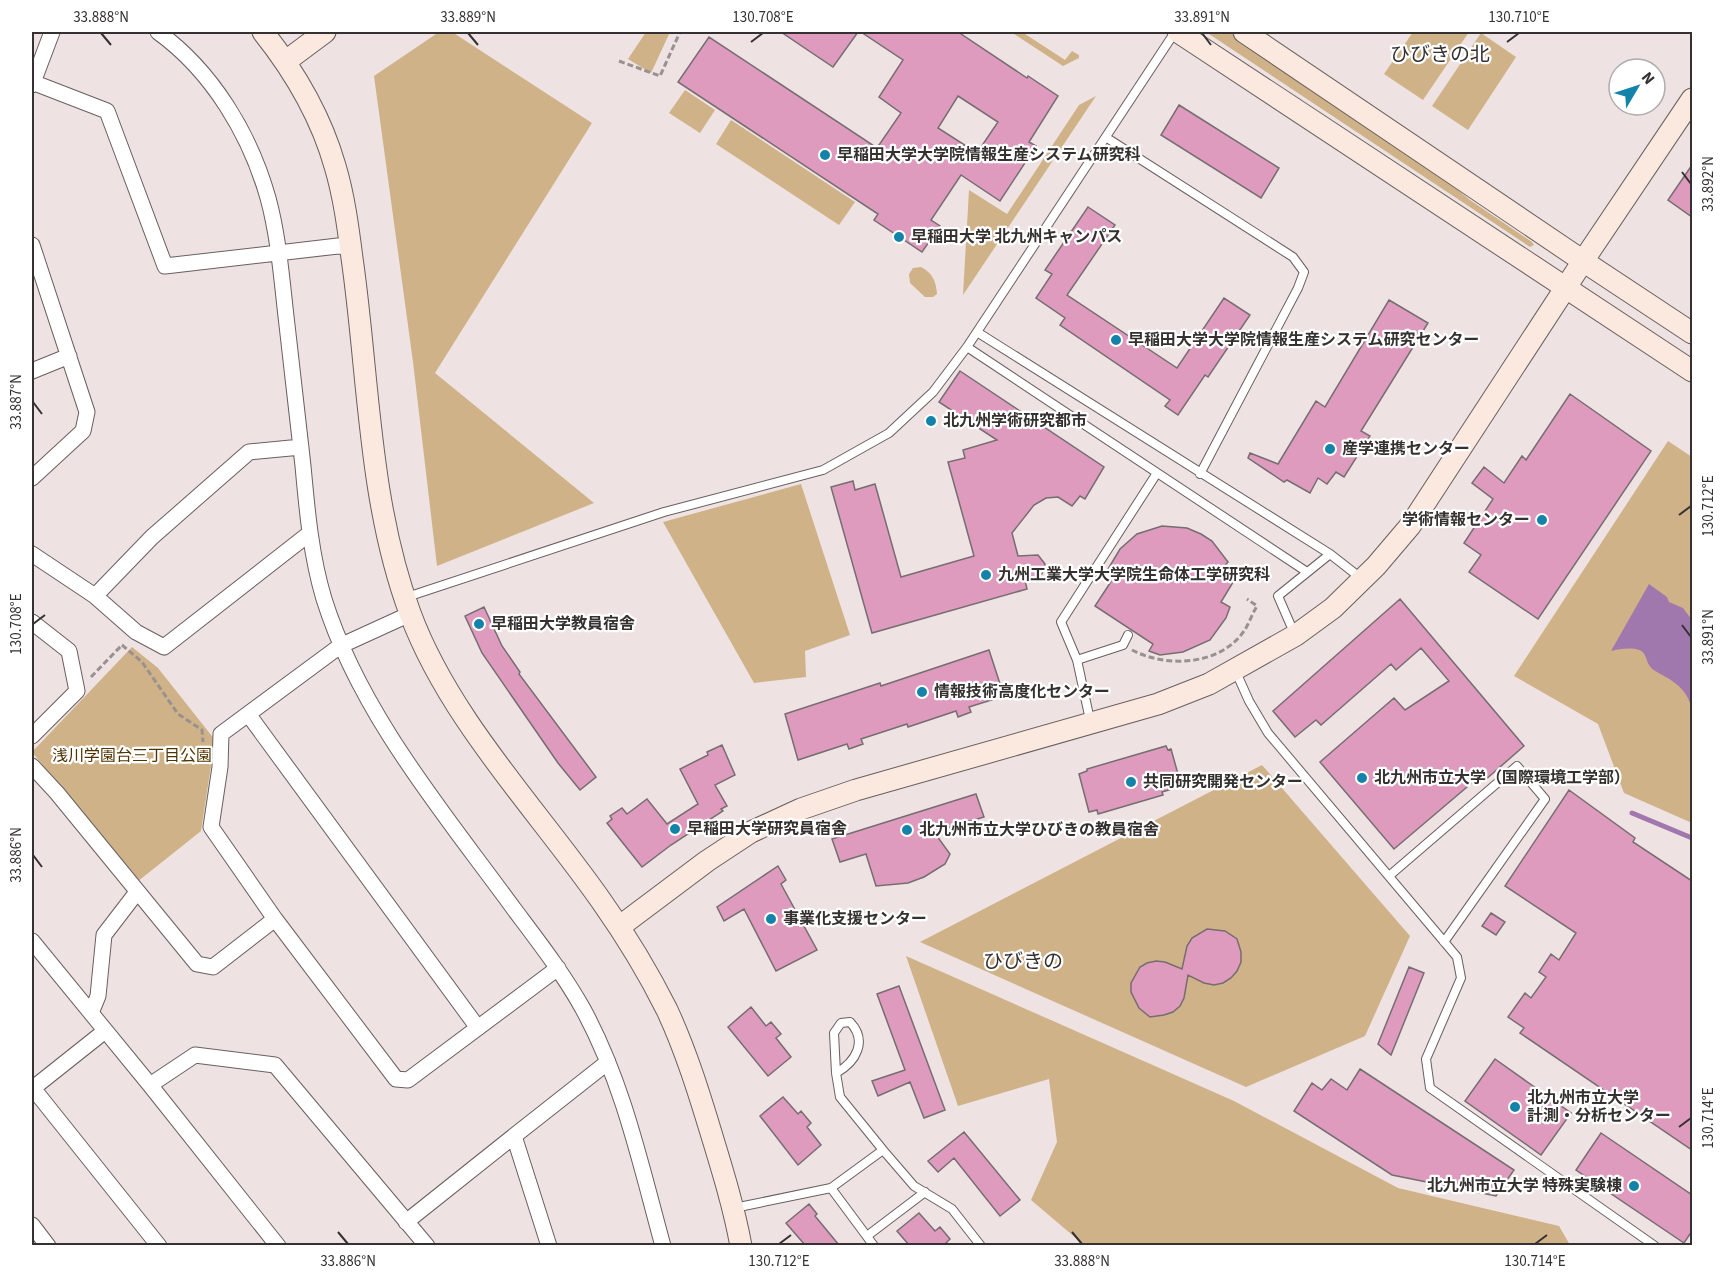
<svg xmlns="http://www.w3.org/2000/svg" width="1724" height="1277" font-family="'Source Sans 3','Noto Sans JP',sans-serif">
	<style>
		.green { fill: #cfb288 }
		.water { fill: #a178ae }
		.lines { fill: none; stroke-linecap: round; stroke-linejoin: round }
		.stream { stroke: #a178ae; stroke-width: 5 }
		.building { fill: #df9bbe; stroke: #766d71; stroke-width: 1.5; fill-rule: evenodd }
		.lane-casing { stroke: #695f5f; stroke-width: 10 }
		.street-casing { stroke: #695f5f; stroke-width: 17 }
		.secondary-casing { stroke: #695f5f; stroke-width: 23 }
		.path { stroke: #999090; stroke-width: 3; stroke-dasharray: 6 3; stroke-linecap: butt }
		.lane { stroke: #fff; stroke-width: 8 }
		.street { stroke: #fff; stroke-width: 15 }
		.secondary { stroke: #fbe8df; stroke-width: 21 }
		.ticks { fill: none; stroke: #353131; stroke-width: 2 }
		.poi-dot { fill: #1383aa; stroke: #fff; stroke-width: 2 }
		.labels { text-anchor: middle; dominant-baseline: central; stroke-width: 4.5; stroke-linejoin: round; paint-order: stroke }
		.poi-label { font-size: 16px; font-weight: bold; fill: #353131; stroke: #fff; text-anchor: start }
		.park-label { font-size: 16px; fill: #503400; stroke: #fff }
		.quarter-label { font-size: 20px; fill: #353131; stroke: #fff }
		.neatline { fill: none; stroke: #353131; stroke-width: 2 }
		.ticks-label { font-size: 15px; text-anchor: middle; fill: #353131 }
	</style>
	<rect width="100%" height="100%" fill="#eee2e2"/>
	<path class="green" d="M439 32H452L592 123 435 373 594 503 437 566 413 362 374 76Z
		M646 32H670L651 73 628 59Z
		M1011 32H1022L1065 60 1072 51 1079 55V58L1063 66Z
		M1206 32H1229L1410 151 1470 200 1532 242 1534 245 1530 247Z
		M1413 32H1469L1423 100 1384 74Z
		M1481 33 1516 57 1468 130 1432 106Z
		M685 90 715 110 700 133 669 113Z
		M1096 96 963 295 969 190 1007 214 1079 105Z
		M731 120 855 202 839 225 716 144Z
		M921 267C932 273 936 280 937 294L933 297H925L910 283 909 274 913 268Z
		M1668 441 1692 457V823L1624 793 1598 724 1514 676Z
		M801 484 850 635 805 651 806 677 754 683 663 522Z
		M132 647 158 668 215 740 201 831 137 882 32 752Z
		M1262 765 1410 936 1365 1036 1246 1087 920 942Z
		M906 956 1234 1101 1398 1188 1559 1226 1570 1245H1084L1031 1200 1057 1142 1049 1079 958 1106Z"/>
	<path class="water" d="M1649 584 1667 597 1669 602 1683 608 1692 620V710C1689 694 1679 684 1664 676 1659 673 1652 670 1649 665 1646 660 1646 652 1639 650 1631 647 1619 649 1611 651Z"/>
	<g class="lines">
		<path class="stream" d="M1632 813 1692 838"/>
	</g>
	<path class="building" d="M781 32H858L833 67Z
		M861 32H958L1027 78 1028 76 1058 96 1029 142 1036 146 1000 201 961 175 931 220 940 226 922 252 874 220 878 214 678 82 709 37 877 148 901 113 879 97 903 60ZM958 96 998 122 977 153 938 128Z
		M1179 105 1279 168 1261 198 1161 135Z
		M1692 165V217L1668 200Z
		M1088 207 1115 225 1067 295 1177 368 1224 298 1250 315 1208 377 1205 375 1178 415 1165 406 1170 400 1060 325 1065 318 1036 298 1052 274 1045 270Z
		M1389 300 1428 323 1361 431 1370 436 1344 477 1336 472 1327 484 1318 478 1310 493 1287 480 1284 482 1248 458 1250 453 1278 464 1316 401 1325 407Z
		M960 371 1104 467 1085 499 1080 496 1072 506 1058 497 1046 498 1034 505 1012 533 1018 556 1038 555 1045 564 1042 574 1025 580 1027 589 872 633 831 487 853 481 855 490 875 484 901 577 974 556 948 462 965 458 963 450 997 440 939 402Z
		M1570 394 1651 451 1538 619 1469 572 1481 555 1464 543 1493 499 1472 483 1484 467 1504 483 1522 456 1526 460Z
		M1162 526 1187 528 1201 534 1212 541 1228 562 1221 570 1235 579 1221 602 1230 607 1226 618 1210 640 1183 652 1160 655 1149 651 1153 644 1095 606 1116 574 1108 569 1120 549 1137 534Z
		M1400 599 1524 746 1484 781 1480 776 1394 849 1320 762 1394 698 1405 710 1449 681 1421 648 1396 670 1391 664 1321 725 1316 720 1295 737 1273 711Z
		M484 607 502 646 520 672 519 674 596 777 580 790 558 763 482 653 465 616Z
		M989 650 1004 696 969 707 971 712 958 717 956 711 908 727 907 724 861 739 863 744 849 749 847 744 798 760 785 714 880 683 881 686Z
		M722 745 735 775 715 785 727 806 721 809 723 811 671 845 642 867 607 823 612 819 610 816 622 808 627 814 647 799 667 824 698 804 680 769 708 755 707 752Z
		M1166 746 1168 750 1171 749 1178 774 1175 775 1179 787 1162 792 1163 795 1098 814 1097 810 1089 812 1079 774 1087 771V769Z
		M1569 790 1635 838 1633 842 1692 881V1150L1520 1033 1524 1028 1508 1017 1525 993 1531 998 1546 977 1539 972 1551 954 1559 960 1576 933 1505 886Z
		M976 794 984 817 934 832 950 854 945 864 924 877 908 883 876 886 866 854 840 862 832 839Z
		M778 866 786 880 781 884 817 950 776 971 744 909 724 921 717 907Z
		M1491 913 1505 922 1496 935 1482 926Z
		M1207 929 1225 931 1237 939 1241 952V962L1237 971 1231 978 1223 983 1214 985 1204 983 1188 975 1184 998 1180 1006 1173 1012 1164 1015 1150 1017 1139 1008 1131 992V983L1140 967 1147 963 1156 961 1165 962 1182 969 1187 946 1192 938Z
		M1409 967 1424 973 1391 1055 1378 1044Z
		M899 986 945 1110 924 1118 910 1082 878 1096 872 1081 905 1070 877 994Z
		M751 1007 766 1026 771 1022 781 1034 776 1038 791 1057 768 1076 728 1027Z
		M1495 1059 1571 1113 1541 1155 1465 1101Z
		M1360 1069 1514 1170 1496 1196 1392 1175 1294 1111 1312 1083 1322 1090 1331 1079 1347 1090Z
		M783 1097 798 1114 801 1111 811 1123 807 1127 821 1145 798 1165 760 1116Z
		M964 1132 1020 1200 1000 1216 954 1158 938 1172 928 1161Z
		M1601 1133 1692 1195V1231L1684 1243 1576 1170Z
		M809 1204 817 1214 815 1216 839 1245H805L786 1223Z
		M919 1213 935 1231 940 1227 950 1239 945 1244 947 1245H909L897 1231Z"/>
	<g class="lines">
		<defs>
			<path id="lane" d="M1107 138 1293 257 1304 272 1298 288 1200 474
				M977 332 1330 554 1362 579
				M967 347 1307 572
				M407 597 664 512 823 470 889 433 933 392 967 347 1175 32
				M1295 635 1278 596 1330 554
				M1077 660 1123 645 1128 635
				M1236 672 1249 701 1268 733 1457 957 1461 978 1426 1059 1430 1088 1655 1246
				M1090 720 1077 660 1061 622 1157 473
				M1389 876 1517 766 1545 799 1444 942
				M883 1150 914 1186 952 1209 981 1246
				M831 1188 874 1246
				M734 1208 831 1188 883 1150 840 1097 836 1073 834 1033 841 1023 850 1022C868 1041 856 1062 836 1073
				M867 1236 925 1192"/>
			<path id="street" d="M158 32C212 71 250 134 268 198 279 238 282 283 287 325 292 372 298 419 303 466 307 510 311 556 324 599 360 714 444 813 514 909 538 941 563 973 583 1009 623 1082 641 1166 663 1246
				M32 82 107 111 165 266 338 246 351 247
				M32 85 52 32
				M32 245 87 412 83 431 32 478
				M32 371 69 356
				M32 554 95 596 136 632 164 647 310 533
				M95 596 152 537 249 452 301 447
				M410 614 340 646 221 734 220 767 211 827 275 919 396 1079 408 1080 558 968
				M32 622 69 651 77 691 32 736
				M248 714 478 1028
				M32 766 57 793 197 964 213 967 275 919
				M32 941 150 1085 278 1246
				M91 1013 98 996 104 935 137 892
				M150 1085 195 1055 275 1065 427 1246
				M32 1087 159 1246
				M32 1089 105 1031
				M406 1222 514 1136
				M32 1225 48 1246
				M549 1246 514 1136 608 1062"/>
			<path id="secondary" d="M263 32C294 71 321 117 335 166 344 196 348 227 352 258 369 376 368 500 410 613 449 719 538 810 602 902 626 936 648 972 667 1010 686 1051 699 1093 712 1136 723 1172 734 1208 741 1246
				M1178 32 1692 371
				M1244 32 1583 261 1692 333
				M286 61 325 32
				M619 927 707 861 751 832 801 809 856 790 1158 704 1209 684 1296 635 1333 608 1376 566 1410 526 1583 261 1692 99"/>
		</defs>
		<use href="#lane" class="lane-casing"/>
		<use href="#street" class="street-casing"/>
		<use href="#secondary" class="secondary-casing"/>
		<path class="path" d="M619 61 660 76 680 32
			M122 645 142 662 178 714 202 730 203 742
			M1132 650C1166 668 1220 666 1244 631 1249 624 1252 614 1257 606L1247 599
			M91 677 122 645"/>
		<use href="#lane" class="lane"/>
		<use href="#street" class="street"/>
		<use href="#secondary" class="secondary"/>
	</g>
	<path class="ticks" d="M101 33 111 45M468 33 478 45M1202 33 1211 45M751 42 763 33M1507 42 1519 33M1682 172 1691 184M33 402 42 414M1679 515 1691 506M33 624 45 615M1682 625 1691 637M33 855 42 867M1679 1127 1691 1118M338 1232 348 1244M1072 1232 1082 1244M779 1244 791 1235M1535 1244 1547 1235"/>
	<g class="poi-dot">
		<circle cx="825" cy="155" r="6"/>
		<circle cx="899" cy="237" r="6"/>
		<circle cx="1116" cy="340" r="6"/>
		<circle cx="931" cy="421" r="6"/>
		<circle cx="1330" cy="449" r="6"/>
		<circle cx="1542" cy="520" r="6"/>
		<circle cx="986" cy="575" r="6"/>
		<circle cx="479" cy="624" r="6"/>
		<circle cx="922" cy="692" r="6"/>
		<circle cx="1362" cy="778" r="6"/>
		<circle cx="1131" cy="782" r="6"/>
		<circle cx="675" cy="829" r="6"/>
		<circle cx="907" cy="830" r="6"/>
		<circle cx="771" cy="919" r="6"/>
		<circle cx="1515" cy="1107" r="6"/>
		<circle cx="1634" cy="1186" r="6"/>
	</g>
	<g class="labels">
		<g class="poi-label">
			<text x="837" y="155">早稲田大学大学院情報生産システム研究科</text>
			<text x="911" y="237">早稲田大学 北九州キャンパス</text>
			<text x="1128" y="340">早稲田大学大学院情報生産システム研究センター</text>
			<text x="943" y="421">北九州学術研究都市</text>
			<text x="1342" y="449">産学連携センター</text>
			<text x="1530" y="520" text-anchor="end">学術情報センター</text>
			<text x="998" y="575">九州工業大学大学院生命体工学研究科</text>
			<text x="491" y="624">早稲田大学教員宿舎</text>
			<text x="934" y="692">情報技術高度化センター</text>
			<text x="1374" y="778">北九州市立大学（国際環境工学部）</text>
			<text x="1143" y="782">共同研究開発センター</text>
			<text x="687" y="829">早稲田大学研究員宿舎</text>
			<text x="919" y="830">北九州市立大学ひびきの教員宿舎</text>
			<text x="783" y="919">事業化支援センター</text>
			<text x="1527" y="1098">北九州市立大学<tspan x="1527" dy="18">計測・分析センター</tspan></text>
			<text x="1622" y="1186" text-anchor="end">北九州市立大学 特殊実験棟</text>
		</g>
		<g class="park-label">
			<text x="132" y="756">浅川学園台三丁目公園</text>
		</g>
		<g class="quarter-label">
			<text x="1440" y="55">ひびきの北</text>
			<text x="1023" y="962">ひびきの</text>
		</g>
	</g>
	<rect width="1724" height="1277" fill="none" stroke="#ffffff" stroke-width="66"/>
	<g transform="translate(1637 87) rotate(51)"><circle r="28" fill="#ffffff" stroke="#aeadad" stroke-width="1.5"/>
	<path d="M0-4.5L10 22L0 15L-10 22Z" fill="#1383aa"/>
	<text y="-9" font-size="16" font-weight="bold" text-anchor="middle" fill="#353131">N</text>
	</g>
	<rect x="33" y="33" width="1658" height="1211" class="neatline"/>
	<g class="ticks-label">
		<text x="101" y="22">33.888°N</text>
		<text x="468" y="22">33.889°N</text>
		<text x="763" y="22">130.708°E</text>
		<text x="1202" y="22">33.891°N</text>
		<text x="1519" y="22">130.710°E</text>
		<text transform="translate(1708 184) rotate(-90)" y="5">33.892°N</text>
		<text transform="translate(16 402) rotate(-90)" y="5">33.887°N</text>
		<text transform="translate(1708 506) rotate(-90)" y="5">130.712°E</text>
		<text transform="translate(16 624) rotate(-90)" y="5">130.708°E</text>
		<text transform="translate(1708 637) rotate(-90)" y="5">33.891°N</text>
		<text transform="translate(16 855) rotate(-90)" y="5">33.886°N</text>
		<text transform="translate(1708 1118) rotate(-90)" y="5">130.714°E</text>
		<text x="348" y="1266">33.886°N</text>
		<text x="779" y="1266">130.712°E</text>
		<text x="1082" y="1266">33.888°N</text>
		<text x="1535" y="1266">130.714°E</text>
	</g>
</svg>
